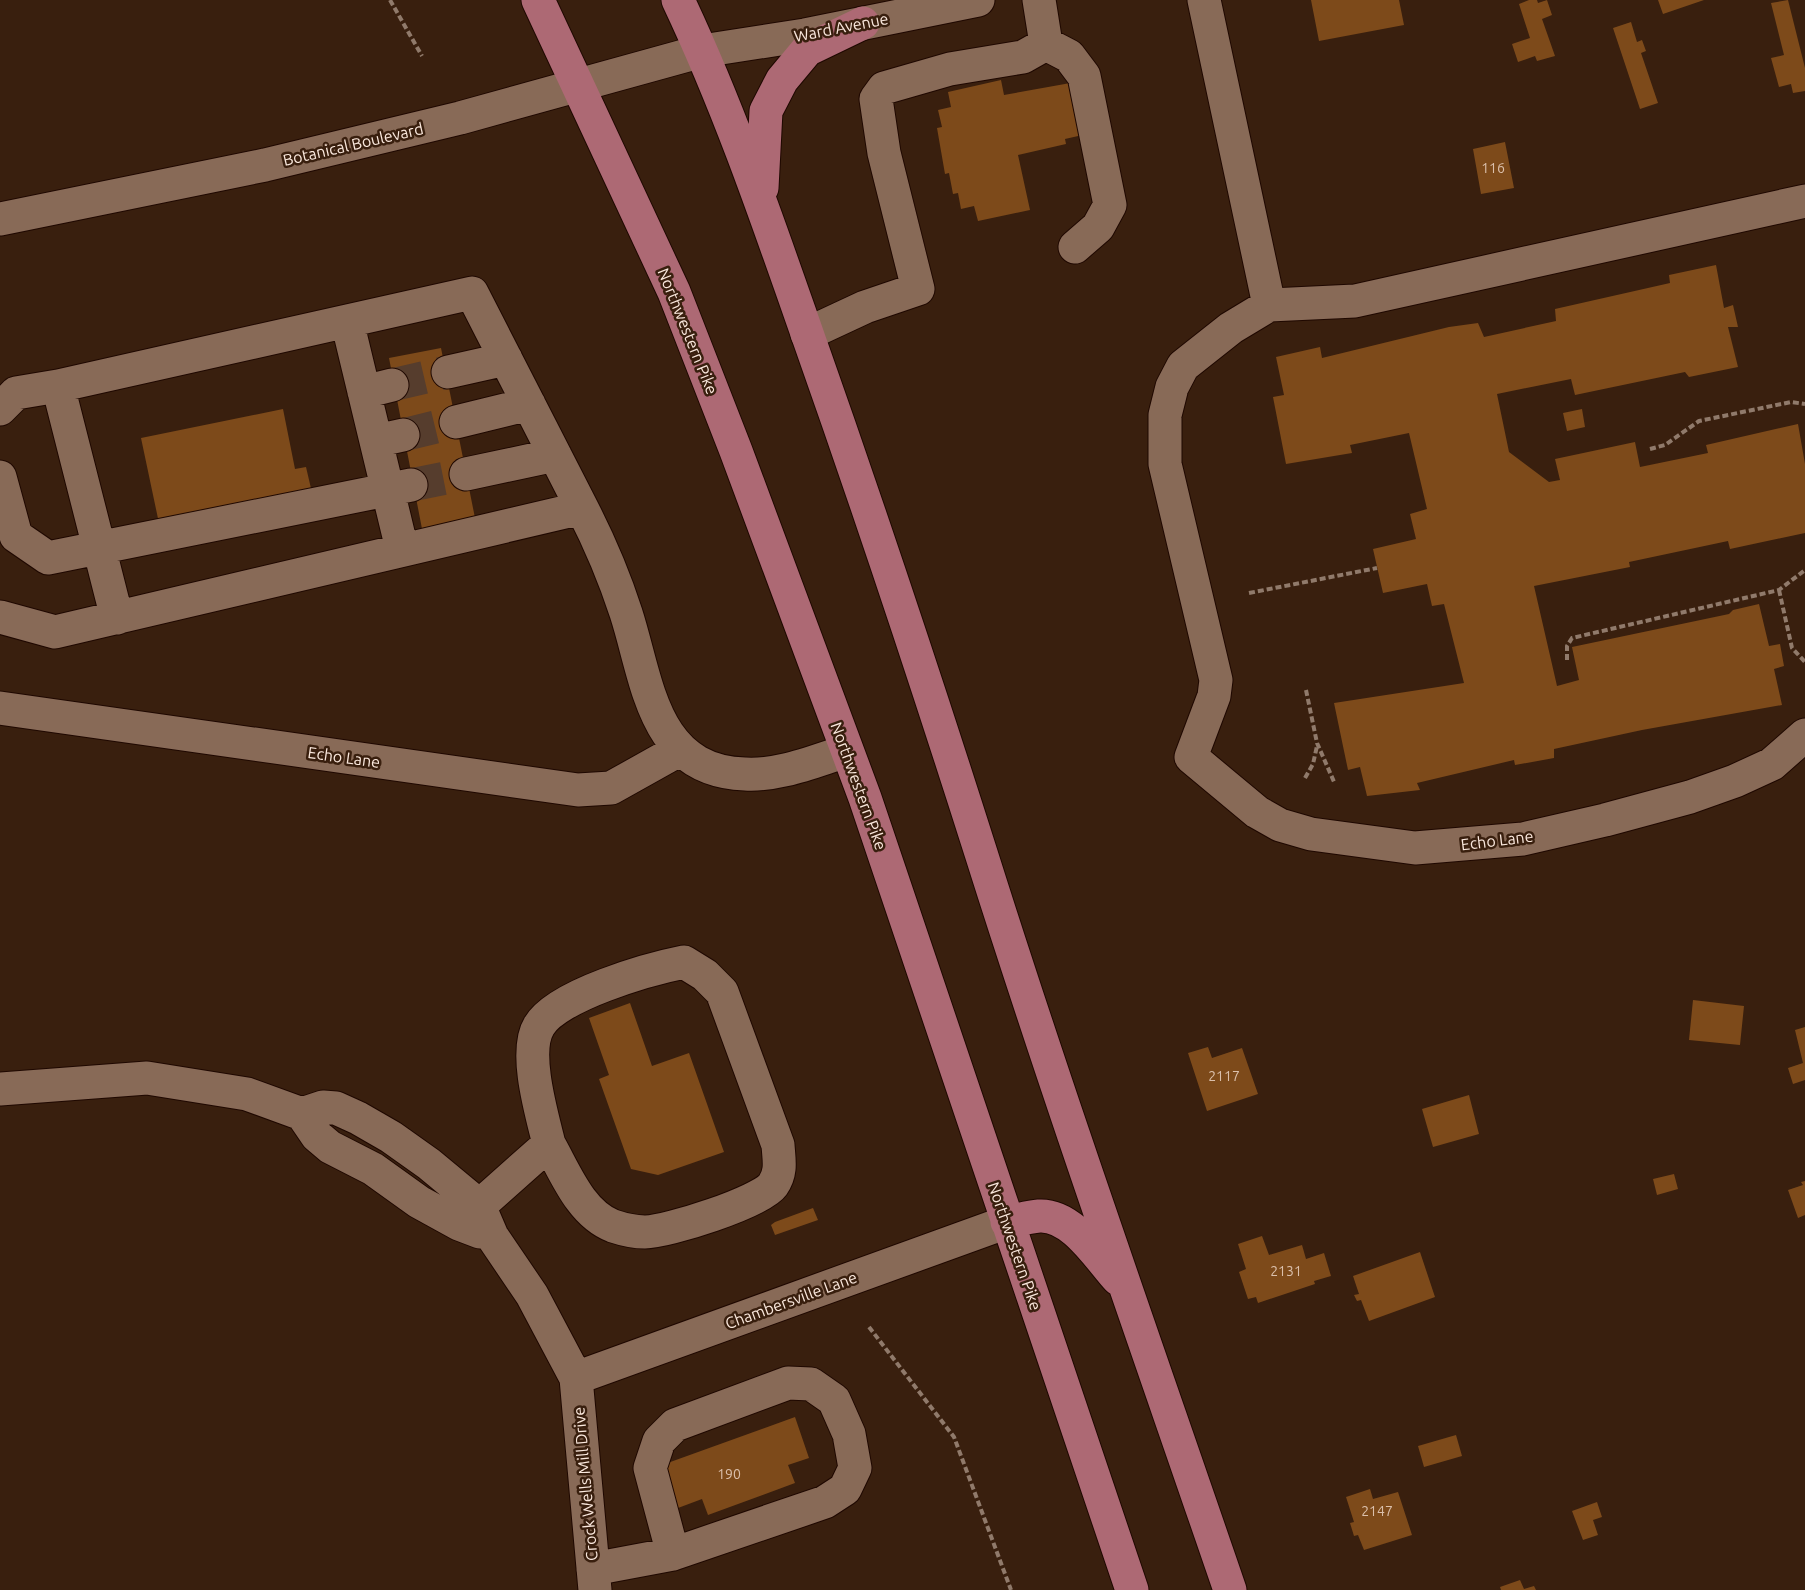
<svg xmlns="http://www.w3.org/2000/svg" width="1805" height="1590" font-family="Ubuntu,sans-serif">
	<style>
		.building { fill: #7d4a1a }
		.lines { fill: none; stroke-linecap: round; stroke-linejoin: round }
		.minor-tunnel { stroke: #563d2d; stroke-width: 33; stroke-dasharray: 33 16; stroke-linecap: butt }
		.minor-casing { stroke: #1f0800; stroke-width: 35 }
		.major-casing { stroke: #1f0800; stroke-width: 35 }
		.path { stroke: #907a6b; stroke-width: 4; stroke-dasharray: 6 3; stroke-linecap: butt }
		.minor { stroke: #886a57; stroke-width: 33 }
		.major { stroke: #ad6974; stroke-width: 33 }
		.labels { text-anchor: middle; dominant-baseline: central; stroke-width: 5; stroke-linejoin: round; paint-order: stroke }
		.number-label { font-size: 14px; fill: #dbc0ac }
		.street-label { font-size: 16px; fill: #fae8dd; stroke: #391f0e }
	</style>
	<rect width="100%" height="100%" fill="#391f0e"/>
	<path class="building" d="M1311 0H1399L1404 25 1319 41Z
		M1529 0H1537L1538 3 1547 0 1552 15 1542 19 1555 56 1537 61 1535 56 1518 62 1512 44 1530 38 1519 4Z
		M1658 0H1704L1663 14Z
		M1788 0 1805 68V91L1793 93 1791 84 1779 87 1771 58 1784 55 1771 3Z
		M1631 22 1637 42 1642 40 1646 51 1641 53 1658 103 1640 109 1613 28Z
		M1001 80 1004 95 1076 82 1087 134 1065 139 1066 144 1018 155 1030 210 978 221 974 206 961 209 958 193 953 194 949 173 945 174 937 128 942 127 938 110 951 107 948 92Z
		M1505 142 1514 188 1481 194 1473 149Z
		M1716 265 1724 308 1733 305 1738 327H1728L1738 367 1689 377 1685 372 1575 395 1571 379 1497 394 1509 452 1549 482 1560 480 1555 459 1635 442 1640 467 1708 453 1706 445 1798 424 1805 464V533L1730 549 1728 541 1629 562 1630 567 1534 586 1557 686 1579 680 1572 647 1729 614 1733 610 1759 604 1769 646 1780 644 1784 666 1774 669 1782 705 1642 730 1554 749V758L1515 765 1514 760 1417 783 1420 790 1367 796 1360 767 1348 770 1334 703 1464 683 1444 604 1432 606 1427 584 1383 593 1373 549 1416 539 1410 514 1427 509 1409 433 1350 445 1352 453 1286 464 1273 397 1284 395 1276 357 1320 347 1322 358 1449 327 1478 323 1484 337 1556 321 1555 309 1670 283 1669 275Z
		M441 348 476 523 423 534 389 358Z
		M283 409 295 469 306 467 313 497 160 528 141 438Z
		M1582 409 1585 427 1567 431 1563 413Z
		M1693 1000 1744 1006 1740 1045 1689 1040Z
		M630 1003 652 1066 689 1053 724 1152 658 1175 631 1169 599 1079 609 1075 589 1018Z
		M1805 1027V1080L1793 1084 1788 1068 1803 1063 1795 1030Z
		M1208 1047 1212 1058 1242 1048 1258 1094 1207 1111 1188 1053Z
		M1469 1095 1479 1134 1433 1147 1422 1109Z
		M1674 1174 1678 1189 1657 1195 1653 1179Z
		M1805 1181V1215L1798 1218 1788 1190 1803 1185 1801 1182Z
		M813 1208 818 1220 775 1235 771 1225 775 1222Z
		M1262 1236 1269 1255 1302 1245 1306 1259 1324 1253 1331 1276 1314 1281 1315 1284 1258 1303 1256 1297 1248 1299 1239 1272 1246 1269 1238 1244Z
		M1420 1252 1435 1297 1369 1321 1361 1300 1357 1301 1354 1295 1359 1294 1353 1276Z
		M795 1417 809 1458 788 1465 795 1483 708 1515 702 1499 678 1508 662 1465Z
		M1456 1435 1462 1456 1424 1467 1418 1446Z
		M1370 1489 1373 1499 1398 1492 1412 1535 1364 1550 1358 1535 1354 1536 1350 1523 1354 1522 1346 1497Z
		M1597 1502 1602 1517 1593 1520 1598 1535 1583 1540 1572 1511Z
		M1520 1580 1524 1589 1534 1586 1536 1590H1501L1500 1587Z"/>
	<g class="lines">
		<path class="minor-tunnel" d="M392 385 448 372
			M403 435 456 422
			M411 485 466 474"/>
		<defs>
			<path id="minor" d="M1204 0 1269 305
				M1046 44 1069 56 1084 76 1110 205 1098 227 1075 247
				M1805 201 1355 301 1269 305 1231 328 1183 366 1172 387 1165 415V464L1216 680 1214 696 1191 757 1257 812 1280 825 1311 834 1415 848 1523 839 1605 820 1690 797 1735 781 1772 764 1805 735
				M0 219 265 165 460 118 702 51 805 35 978 0
				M347 321 402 549
				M807 334 865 307 918 289 884 153 876 99 884 88 950 69 1023 57 1046 44 1039 0
				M448 372 506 359
				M364 392 392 385
				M0 409 16 393 58 386
				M456 422 529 404
				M376 441 403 435
				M466 474 555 455
				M0 477 16 536 48 558 411 485
				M0 617 55 632 582 508C601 545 613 573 626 613 648 681 652 771 745 774 780 776 814 761 847 751
				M117 618 58 386 472 293 582 508
				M0 708 578 790 611 788 679 750
				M0 1089 147 1078 247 1094 302 1114 317 1136 330 1147 373 1169 419 1202 459 1224 480 1232
				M302 1114 323 1107 336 1108 358 1118 391 1137 429 1164 470 1198 483 1215 492 1236 532 1295 576 1378 595 1590
				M459 1224 549 1144C565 1172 580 1213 613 1226 622 1229 636 1232 645 1232 667 1232 761 1202 773 1185 782 1172 779 1160 778 1145L722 992 705 975 684 962C649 969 557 995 539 1026 523 1052 542 1115 549 1144
				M576 1378 1007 1222
				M593 1569 673 1554 825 1502 845 1489 855 1468 849 1434 834 1400 811 1384 788 1383 675 1425 659 1441 650 1468 673 1554"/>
			<path id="major" d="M538 0 674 292 736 451 865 798 1132 1590
				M678 0C730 110 769 225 809 339 869 509 926 680 981 853 1059 1100 1146 1345 1230 1590
				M762 188 766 111 782 80 807 50 863 23
				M1007 1222C1017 1220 1029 1217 1039 1216 1072 1214 1098 1257 1118 1279"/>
		</defs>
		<use href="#minor" class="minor-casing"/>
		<use href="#major" class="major-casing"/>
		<path class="path" d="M390 0 422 56
			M1650 449 1665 445 1699 421 1791 402 1805 404
			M1779 590 1792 648 1805 662
			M1249 593 1377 568
			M1567 660V646L1572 638 1779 590 1805 570
			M1306 690 1317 743 1335 784
			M1305 778 1313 764 1317 746
			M869 1327 954 1437 1011 1590"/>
		<use href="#minor" class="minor"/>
		<use href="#major" class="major"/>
	</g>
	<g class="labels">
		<g class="number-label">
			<text x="1493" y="168">116</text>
			<text x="1224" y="1076">2117</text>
			<text x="1286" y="1271">2131</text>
			<text x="729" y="1474">190</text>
			<text x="1377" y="1511">2147</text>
		</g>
		<g class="street-label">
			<text transform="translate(841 27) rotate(-11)">Ward Avenue</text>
			<text transform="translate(353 144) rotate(-13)">Botanical Boulevard</text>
			<text transform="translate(688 331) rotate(68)">Northwestern Pike</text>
			<text transform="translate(344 757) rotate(8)">Echo Lane</text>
			<text transform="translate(859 786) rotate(70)">Northwestern Pike</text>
			<text transform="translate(1497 840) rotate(-7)">Echo Lane</text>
			<text transform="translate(1015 1246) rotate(71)">Northwestern Pike</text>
			<text transform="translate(791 1300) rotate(-20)">Chambersville Lane</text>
			<text transform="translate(585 1484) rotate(-95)">Crock Wells Mill Drive</text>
		</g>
	</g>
</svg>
